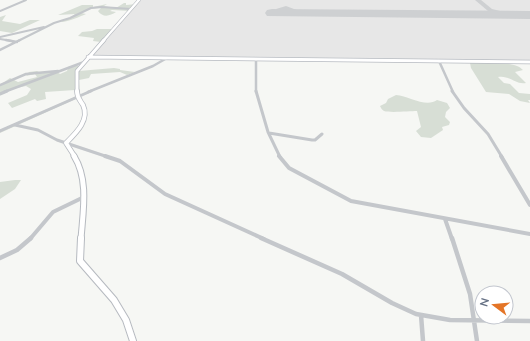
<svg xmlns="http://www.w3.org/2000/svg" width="530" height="341" font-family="'Nunito Sans',sans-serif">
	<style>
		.built { fill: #e7e7e7 }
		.green { fill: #d7ded5 }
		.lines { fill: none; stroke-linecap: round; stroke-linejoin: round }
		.taxiway { fill: #ced0d2; fill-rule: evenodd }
		.runway { fill: #ced0d2; fill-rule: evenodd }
		.secondary-far4-casing { stroke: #b6bac0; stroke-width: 3.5 }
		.secondary-far3-casing { stroke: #b6bac0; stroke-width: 4.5 }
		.secondary-far2-casing { stroke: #b6bac0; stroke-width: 5.5 }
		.secondary-far1-casing { stroke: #b6bac0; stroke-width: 7 }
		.secondary-casing { stroke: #b6bac0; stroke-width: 8 }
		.street-far4 { stroke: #c4c7cb; stroke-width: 2 }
		.street-far3 { stroke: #c4c7cb; stroke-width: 2.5 }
		.street-far2 { stroke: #c4c7cb; stroke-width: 3 }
		.street-far1 { stroke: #c4c7cb; stroke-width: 4 }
		.street { stroke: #c4c7cb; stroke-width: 4.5 }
		.secondary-far4 { stroke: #fff; stroke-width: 2.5 }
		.secondary-far3 { stroke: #fff; stroke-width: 3 }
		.secondary-far2 { stroke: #fff; stroke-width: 4 }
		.secondary-far1 { stroke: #fff; stroke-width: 5 }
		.secondary { stroke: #fff; stroke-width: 6 }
	</style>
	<rect width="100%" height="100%" fill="#f6f7f4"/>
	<path class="built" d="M140 0H530V60L93 55Z"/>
	<path class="green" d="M124 3H126V5L137 4 130 11 112 10 110 11 116 12C110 16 103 18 98 11L101 8 90 9 81 13 86 14C81 16 66 23 60 22L70 18 75 14 58 15 82 5H93V7L107 4 104 6 116 8Z
		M6 15 2 21 20 24 30 20H40L12 33 0 31V17Z
		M97 29H115L79 69V71L114 68 120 69V70L135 72 127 75 120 72 91 74 89 78 79 80 80 97 0 133V130L75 97 76 93 75 90 45 92 46 99 37 101 35 99 12 108 8 103 27 95 31 89 26 86 12 89 0 94V85L10 78 18 82 37 77 35 74 26 76 29 72 37 71 41 73 56 71 60 74 67 71 69 66H79L101 42 93 41 94 38 78 36 82 32 92 31Z
		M470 63C483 63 515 60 523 70L515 72 526 83C515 85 510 75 498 77L504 83 510 84 519 93 530 94V100H528L530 103 520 101 509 94 486 92 471 68Z
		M396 95C409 96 426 108 437 100L447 103 450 108 446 112 445 117 450 122 449 125 442 127 443 130 431 138 421 137 416 131 421 127 417 111C410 111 390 113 384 111 382 110 381 108 380 106L386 103 388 99Z
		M15 180H21L15 189 0 199V182Z"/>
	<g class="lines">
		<path class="taxiway" d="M475 0H481L492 9 516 15 513 17 488 11Z
			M286 6 302 12 303 13C296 17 282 17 275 12L276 9ZM286 10 291 12 281 11Z"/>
		<path class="runway" d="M272 9 530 11V19L267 16 265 13 267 10Z"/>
		<defs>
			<path id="secondary-far4" d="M103 41 139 0"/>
			<path id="secondary-far3" d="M88 57 530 62
				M77 92V71L104 40"/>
			<path id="secondary-far2" d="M75 157 66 143C76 133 90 120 83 105 80 100 77 98 77 91"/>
			<path id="secondary-far1" d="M74 156C89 180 83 211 81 239"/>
			<path id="secondary" d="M81 238 80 261 114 300 126 320 133 341"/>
		</defs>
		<use href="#secondary-far4" class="secondary-far4-casing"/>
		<use href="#secondary-far3" class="secondary-far3-casing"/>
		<use href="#secondary-far2" class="secondary-far2-casing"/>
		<use href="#secondary-far1" class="secondary-far1-casing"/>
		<use href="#secondary" class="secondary-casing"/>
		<path class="street-far4" d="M0 11 26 0
			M0 37 44 27
			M0 39 12 41
			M18 41 54 23 70 18 91 8 101 7 131 9"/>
		<path class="street-far3" d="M6 40 17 42
			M0 50 20 40
			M256 59V92
			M439 61 453 92
			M0 85 26 74 58 71
			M4 92 84 62
			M88 92 153 66 167 58"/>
		<path class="street-far2" d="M256 91 268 132 280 157
			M452 91 464 108 488 134 502 157
			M0 94 7 91
			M15 125 38 130 57 140 108 157
			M0 131 91 91
			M269 133 312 140H315L322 134"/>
		<path class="street-far1" d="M105 156 120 161 165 194 264 239
			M279 156 289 168 351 201 530 234
			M501 156 530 205
			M445 219 452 239
			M30 239 53 212 84 197"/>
		<path class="street" d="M261 238 342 274 392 303 416 314 450 320 530 321
			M452 238 470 294 477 341
			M0 258 17 250 31 238
			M421 315 423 341"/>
		<use href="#secondary-far4" class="secondary-far4"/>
		<use href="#secondary-far3" class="secondary-far3"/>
		<use href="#secondary-far2" class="secondary-far2"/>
		<use href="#secondary-far1" class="secondary-far1"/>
		<use href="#secondary" class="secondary"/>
	</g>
	<g transform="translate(494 305) rotate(286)"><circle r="19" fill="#ffffff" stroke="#c2c6ce"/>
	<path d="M0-3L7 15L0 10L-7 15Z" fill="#e47527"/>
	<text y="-6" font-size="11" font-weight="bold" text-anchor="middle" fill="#667185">N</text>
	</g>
</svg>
